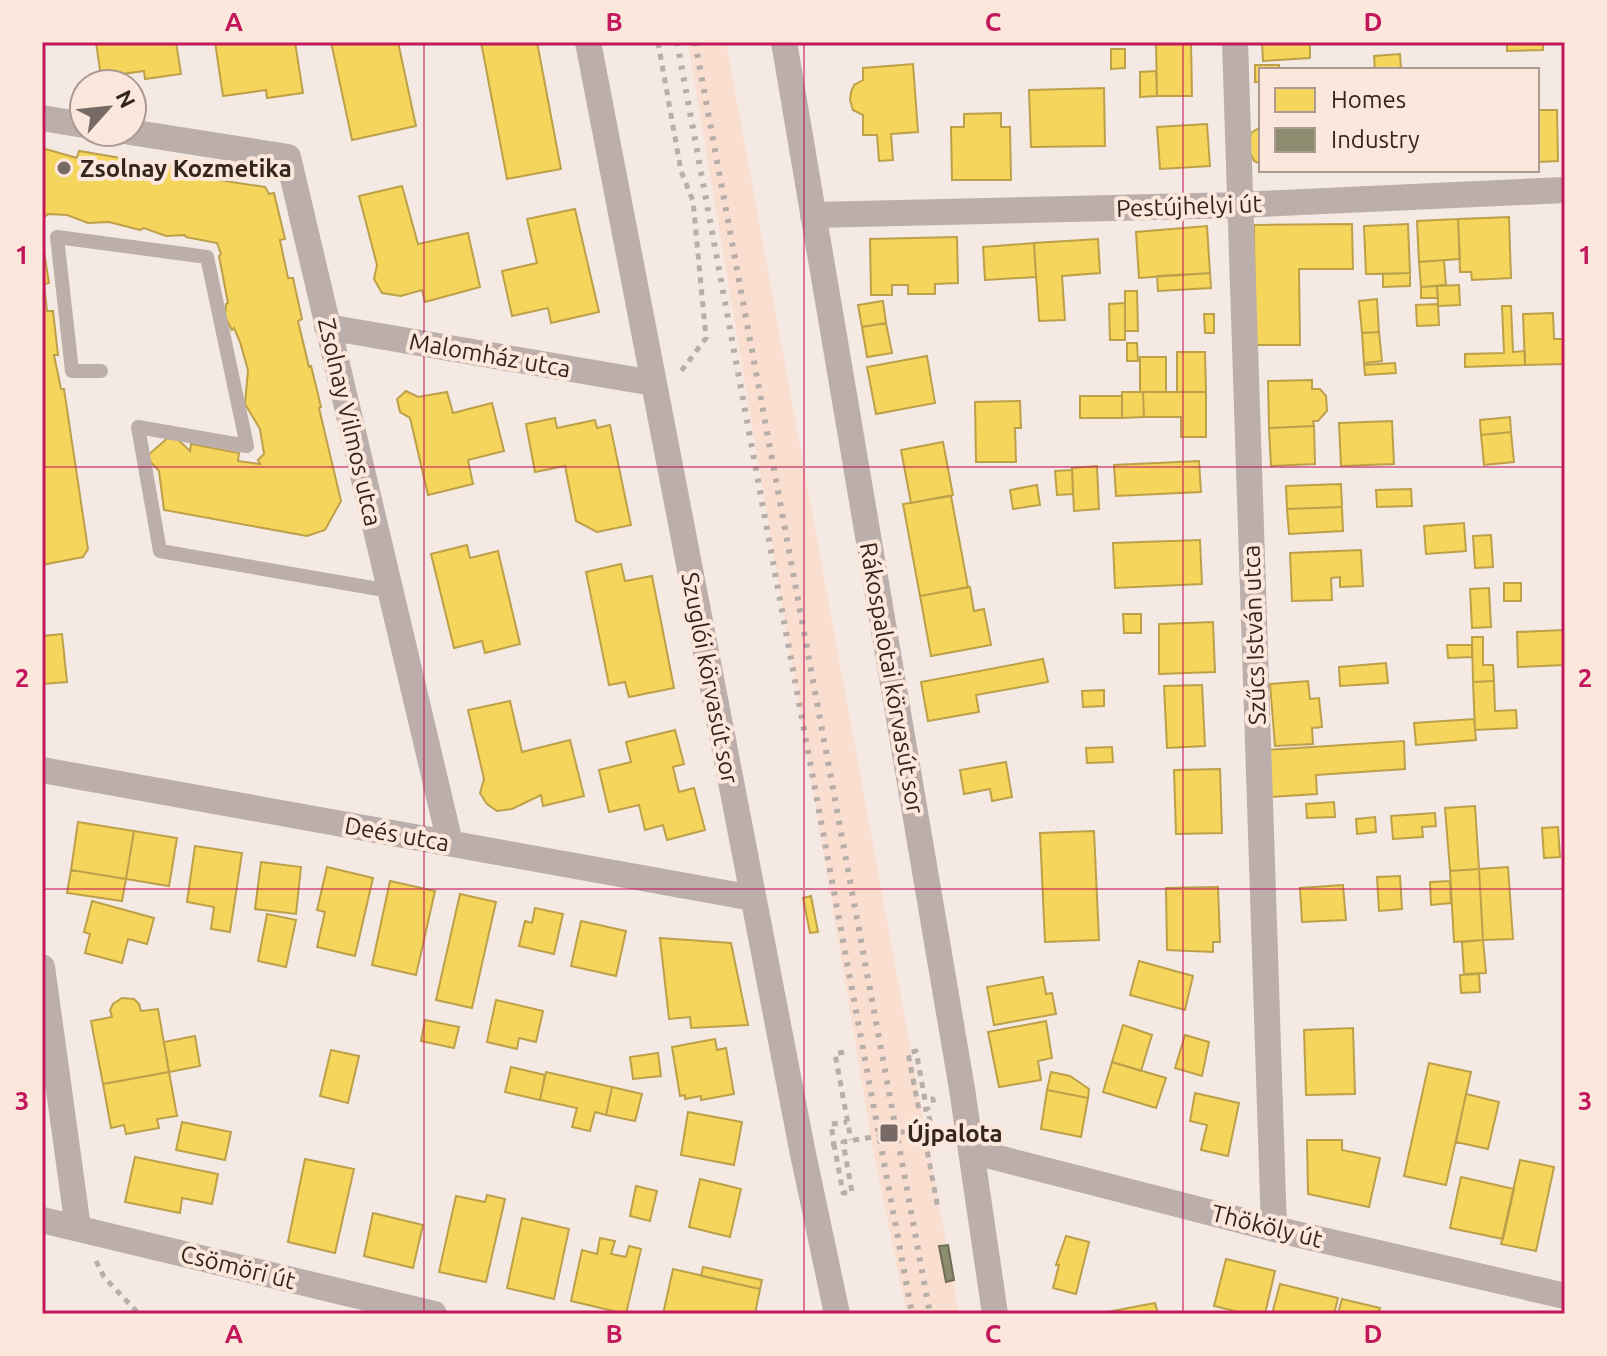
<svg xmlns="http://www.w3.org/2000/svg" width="1607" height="1356" font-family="Ubuntu,sans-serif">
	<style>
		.built { fill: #fadecf }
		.homes { fill: #f6d55c; stroke: #bca04a; stroke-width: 2 }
		.industry { fill: #8c8c6e; stroke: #716d56; stroke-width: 2 }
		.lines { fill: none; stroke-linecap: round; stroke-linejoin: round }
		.path { stroke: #b8aeaa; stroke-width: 5; stroke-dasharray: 6 6; stroke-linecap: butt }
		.service { stroke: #bbaeab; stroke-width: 14 }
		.minor { stroke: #bbaeab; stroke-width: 26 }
		.rail { stroke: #b7ada9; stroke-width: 6; stroke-dasharray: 4 8; stroke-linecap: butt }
		.grid { fill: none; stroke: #c2185b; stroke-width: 2; stroke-opacity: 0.55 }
		.poi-dot { fill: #776a64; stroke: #fce7dc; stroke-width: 3 }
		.labels { text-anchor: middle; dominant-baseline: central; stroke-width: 8; stroke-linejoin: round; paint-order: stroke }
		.poi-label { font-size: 24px; font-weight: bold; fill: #33261f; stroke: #fce7dc; text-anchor: start }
		.street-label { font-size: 24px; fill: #33261f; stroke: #fce7dc }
		.neatline { fill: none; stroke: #c2185b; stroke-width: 3 }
		.grid-label { font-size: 26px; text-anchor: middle; font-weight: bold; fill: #c2185b }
	</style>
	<rect width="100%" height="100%" fill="#f5e9e3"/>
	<path class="built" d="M688 42H726L959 1314H907L874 1155Z"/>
	<path class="homes" d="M96 42H176L181 74 145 79 144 71 101 77Z
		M215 42H295L303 93 267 98 266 90 223 96Z
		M331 42H398L416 126 352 140Z
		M481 42H537L561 169 507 179Z
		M1156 42H1191L1192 96H1157Z
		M1262 42H1310V58L1263 61Z
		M1507 42H1543V50L1507 51Z
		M1111 49H1125V68L1111 69Z
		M1400 54 1401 70H1375L1374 56Z
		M913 64 918 132 891 134 893 160 879 161 877 135H863V115L853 110 850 100 851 92 854 85 863 80V68Z
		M1255 65H1279V70H1261V82H1255Z
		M1156 71 1157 96 1140 97V72Z
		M1104 88 1105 146 1031 147 1029 90Z
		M1537 110H1557L1558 161 1537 162Z
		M1001 113V127H1010L1011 180H952L951 127H964V114Z
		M1207 124 1210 166 1160 169 1157 127Z
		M1261 127V164L1254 161 1248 148 1251 133Z
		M42 148 77 158 79 151 121 158V165L148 169 149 162 192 169V176L265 187 269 194 274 193 285 239 280 240 288 278H293L302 319 298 321 309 367 311 366 316 386 321 407 319 408 341 501 325 530 307 536 164 510 159 471 146 457 172 434 190 451 191 444 239 453 238 461 260 464 258 460 264 454 260 429 245 404 248 370 240 342 234 328 232 330 225 317 226 304 228 303 219 256 221 254 217 243 186 237 185 235 166 236 144 228 140 230 109 222 88 223 67 215 48 214 42 219Z
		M402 186 418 244 468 233 480 287 425 302 422 290 401 296 382 293 374 279 377 265 359 196Z
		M575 209 599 312 551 323 548 308 512 316 502 271 537 263 527 219Z
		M1509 217 1511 278 1472 280 1471 272H1460L1458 219Z
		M1458 219 1460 259 1419 262 1417 221Z
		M1352 224 1353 269H1299L1300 345H1255L1254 225Z
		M1408 224 1410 273 1366 274 1364 226Z
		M1207 226 1210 273 1139 278 1136 232Z
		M957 237 958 283 935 284V294H908V285H892V295H871L870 239Z
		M42 239 49 283 44 284 47 311H53L58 355H54L61 389H64L88 549 83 557 42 565Z
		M1098 239 1100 273 1062 276 1065 320 1039 321 1034 243Z
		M1034 243 1036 277 985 280 983 247Z
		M1444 260 1446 285 1421 287 1419 262Z
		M1210 273 1211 288 1158 291 1157 276Z
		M1410 273V286L1383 287V274Z
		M1459 285 1460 305 1438 306 1437 286Z
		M1437 286 1438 298H1421V287Z
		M1125 291H1137L1138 331H1125Z
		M1377 299 1379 332 1362 333 1359 301Z
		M883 301 886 323 862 327 858 305Z
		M1125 303V340H1110L1109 304Z
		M1438 304 1439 325 1417 326 1416 305Z
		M1502 306H1511L1513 352 1525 351V365L1465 367V354L1504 353Z
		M1553 313 1554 339H1564L1565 364 1525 365 1523 314Z
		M1204 314H1214V333H1205Z
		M886 323 892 353 867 357 862 327Z
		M1379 332 1382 361 1364 363 1362 333Z
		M1127 343H1137L1138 361H1127Z
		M1177 352H1205L1206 392H1177Z
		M927 356 935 403 876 414 867 367Z
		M1140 357H1166V392H1140Z
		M1395 363 1396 373 1365 375 1364 365Z
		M1312 380V389H1320L1326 396 1327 411 1318 421H1313L1314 426 1269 428 1268 381Z
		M406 391 418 397 447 392 453 413 492 403 504 451 468 460 473 484 428 495 410 418 400 412 397 399Z
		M1122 392H1143L1144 417 1122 418Z
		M1143 392H1206V437H1181V417H1144Z
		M1080 396H1122V418H1080Z
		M1020 401 1021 428H1015L1016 462H976L975 402Z
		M1510 417 1511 432 1481 435 1480 420Z
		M555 418 557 428 595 420 597 428 610 425 631 525 597 532 576 521 565 466 535 472 526 424Z
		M1392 421 1394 464 1341 466 1339 423Z
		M1314 426 1315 464 1271 466 1269 428Z
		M1511 432 1514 462 1484 465 1481 435Z
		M943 442 953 495 911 503 901 450Z
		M1199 461 1201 492 1116 496 1114 465Z
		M1097 466 1099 509 1074 511 1072 468Z
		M1072 470 1073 494 1057 495 1055 471Z
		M1341 484 1342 507 1287 509 1286 486Z
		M1037 485 1040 505 1013 509 1010 490Z
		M1411 489 1412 506 1377 507 1376 490Z
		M951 496 968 587 920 596 903 504Z
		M1342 507 1343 531 1289 534 1287 509Z
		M1464 523 1466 551 1426 554 1424 526Z
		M1491 535 1493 567 1475 568 1473 536Z
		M1200 540 1202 584 1115 588 1113 543Z
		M467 545 470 558 498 551 520 644 485 653 482 641 454 648 431 554Z
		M1361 550 1363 586 1340 587V577L1331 578 1332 600 1292 601 1290 553Z
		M621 564 625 581 652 576 674 688 629 697 625 682 609 685 586 572Z
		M1504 583H1521V601H1504Z
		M970 587 974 611 984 609 991 645 931 656 920 596Z
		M1489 588 1491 627 1472 628 1470 589Z
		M1123 614H1141V633H1124Z
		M1213 622 1215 672 1159 674V624Z
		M1565 630V665L1518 667 1517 632Z
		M62 634 67 682 43 684 42 636Z
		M1472 637H1483V665H1493L1494 681 1473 682Z
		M1447 645H1472V657L1448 658Z
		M1043 659 1048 682 976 695 979 712 928 721 921 682Z
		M1386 663 1388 683 1340 686 1339 667Z
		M1308 681 1310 699 1319 698 1322 727 1312 728 1313 744 1275 746 1270 684Z
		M1494 681 1495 711 1516 710 1517 728 1475 730 1473 682Z
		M1202 685 1205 746 1167 748 1164 686Z
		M1104 690V706L1083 707 1082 691Z
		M510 701 522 752 570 740 584 796 543 806 541 795 512 809 497 811 487 804 480 793 484 779 468 710Z
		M1474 719 1476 740 1416 745 1414 723Z
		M675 730 684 764 673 767 679 792 694 788 705 830 667 840 663 825 645 830 639 805 609 812 599 770 631 762 626 742Z
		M1404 741 1405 769 1316 775 1317 794 1270 797 1267 750Z
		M1112 747 1113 762 1087 763 1086 748Z
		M1006 762 1012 797 992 801 990 789 964 794 960 770Z
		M1220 769 1222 833 1176 834 1174 770Z
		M1334 802 1335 817 1307 818 1306 804Z
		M1475 806 1479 869 1450 871 1445 808Z
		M1435 813 1436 826 1422 827 1423 837 1393 839 1391 816Z
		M1375 817 1376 832 1357 834 1356 819Z
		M78 822 134 831 126 879 71 870Z
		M1558 827 1560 857 1544 858 1542 828Z
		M134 831 177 838 169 886 126 879Z
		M1094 831 1099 940 1045 942 1040 833Z
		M195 846 242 853 230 932 211 929 214 907 187 902Z
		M261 862 301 867 296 914 255 909Z
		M327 867 373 878 355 956 317 947 325 912 317 910Z
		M1508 867 1513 939 1483 940 1479 869Z
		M1479 869 1483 940 1454 942 1450 871Z
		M71 870 126 879 122 901 67 893Z
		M1400 876 1402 909 1379 911 1377 877Z
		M390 881 435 891 416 975 372 965Z
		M1450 881 1451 903 1431 905 1430 882Z
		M1343 885 1346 920 1302 922 1300 888Z
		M1218 887 1220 942H1213V952L1167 950 1166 888Z
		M460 894 496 902 472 1008 436 1000Z
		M811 896 818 932 810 933 803 898Z
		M92 901 154 918 147 944 128 939 122 963 85 953 90 934 84 932Z
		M535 908 563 914 554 954 519 946 525 921 532 923Z
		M267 914 296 920 286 967 258 961Z
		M581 921 626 931 616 976 571 966Z
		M660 938 731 943 748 1025 691 1028 690 1017 669 1019Z
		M1483 940 1486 973 1464 974 1462 942Z
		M1139 961 1193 976 1185 1010 1130 995Z
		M1479 974 1480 992 1461 993 1460 975Z
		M1043 977 1046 994 1052 993 1056 1014 994 1025 987 987Z
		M122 998 134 999 139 1004 141 1011 158 1009 169 1072 103 1084 91 1021 112 1017 110 1010 113 1004Z
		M496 1000 543 1011 536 1042 519 1038 517 1049 487 1042Z
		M425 1020 459 1027 454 1048 421 1041Z
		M1046 1021 1052 1058 1038 1061 1041 1080 999 1087 988 1032Z
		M1123 1025 1152 1035 1141 1071 1112 1062Z
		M1353 1028 1355 1094 1306 1095 1304 1030Z
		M1185 1035 1209 1042 1202 1076 1175 1068Z
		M195 1036 200 1066 169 1072 164 1042Z
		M715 1039 717 1050 726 1048 734 1094 701 1100V1096L685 1099V1095L680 1096 672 1047Z
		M331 1050 359 1056 348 1103 320 1096Z
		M658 1053 661 1076 633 1079 630 1057Z
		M1112 1062 1166 1078 1156 1108 1103 1092Z
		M1429 1063 1471 1072 1446 1185 1404 1176Z
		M511 1067 545 1075 540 1100 505 1092Z
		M169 1072 177 1116 157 1119 159 1128 126 1134 124 1125 111 1128 103 1084Z
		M546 1072 612 1087 606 1115 595 1112 590 1131 572 1127 577 1108 540 1100Z
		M1051 1072 1070 1076 1089 1089 1088 1098 1047 1090Z
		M612 1087 642 1094 635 1121 606 1115Z
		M1047 1090 1088 1098 1081 1137 1041 1129Z
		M1195 1093 1239 1103 1228 1156 1201 1150 1207 1125 1190 1121Z
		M1466 1094 1499 1102 1488 1149 1456 1142Z
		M688 1112 742 1122 734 1165 681 1155Z
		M182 1122 231 1132 225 1160 176 1150Z
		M1307 1140H1342V1150L1380 1158 1369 1207 1308 1194Z
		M135 1157 218 1174 212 1204 182 1198 180 1213 125 1202Z
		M305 1159 354 1169 335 1253 288 1242Z
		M1520 1160 1554 1167 1536 1251 1501 1244Z
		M1461 1177 1514 1189 1503 1239 1450 1228Z
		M700 1179 741 1189 730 1237 689 1227Z
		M636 1186 657 1191 650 1221 630 1216Z
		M487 1195 505 1199 486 1282 439 1272 456 1196 485 1202Z
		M373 1213 423 1225 413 1268 364 1256Z
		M522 1218 569 1229 554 1299 507 1288Z
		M1066 1236 1089 1242 1076 1294 1053 1288 1059 1265H1056Z
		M600 1238 615 1241 611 1254 626 1257 629 1246 641 1249 626 1314 571 1301 582 1250 597 1254Z
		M1226 1259 1275 1271 1265 1314H1247L1214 1306Z
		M703 1267 762 1280 760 1289 701 1276Z
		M673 1269 760 1289 755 1314H663Z
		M1280 1284 1338 1298 1334 1314H1272Z
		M1342 1299 1380 1308 1378 1314H1338Z
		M1155 1303 1158 1314H1097Z"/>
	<path class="industry" d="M948 1245 954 1280 946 1282 939 1246Z"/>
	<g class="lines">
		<path class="path" d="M658 42 681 171 693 201 706 338 679 374
			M844 1052 835 1054 851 1140
			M923 1128 938 1209
			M831 1144H834L831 1124 847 1122
			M834 1144 843 1193 852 1192 843 1142 931 1127 928 1109 919 1110 908 1053 916 1051 925 1100 933 1099 935 1108
			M96 1261 104 1277 139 1314"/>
		<path class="service" d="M101 371H72L57 237 207 257 247 446 138 427 160 551 390 591"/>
		<path class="minor" d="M588 42 802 1149 837 1314
			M784 42 962 1089 995 1314
			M1235 42 1274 1229
			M42 118 84 125
			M130 132 288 157 450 843
			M813 215 1239 205 1565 190
			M327 327 653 383
			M42 770 753 898
			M42 967 78 1228
			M971 1151 1274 1229 1565 1296
			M42 1220 434 1314"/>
		<path class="rail" d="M677 42 912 1314
			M695 42 930 1314"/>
	</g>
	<path class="grid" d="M424 42V1314M804 42V1314M1183 42V1314M42 467H1565M42 889H1565"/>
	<g class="poi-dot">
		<circle cx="64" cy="168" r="8"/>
		<rect x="879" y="1123" width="20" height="20" rx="4"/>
	</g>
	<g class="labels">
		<g class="poi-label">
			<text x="80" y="168">Zsolnay Kozmetika</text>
			<text x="907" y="1133">Újpalota</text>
		</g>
		<g class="street-label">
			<text transform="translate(1189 206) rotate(-2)">Pestújhelyi út</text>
			<text transform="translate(490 355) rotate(10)">Malomház utca</text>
			<text transform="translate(350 422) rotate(77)">Zsolnay Vilmos utca</text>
			<text transform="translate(1254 635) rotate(-92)">Szűcs István utca</text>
			<text transform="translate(710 678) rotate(79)">Szuglói körvasút sor</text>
			<text transform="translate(892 678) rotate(80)">Rákospalotai körvasút sor</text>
			<text transform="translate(397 834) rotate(10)">Deés utca</text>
			<text transform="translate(1267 1226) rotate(14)">Thököly út</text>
			<text transform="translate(238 1267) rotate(14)">Csömöri út</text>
		</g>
	</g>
	<rect width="1607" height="1356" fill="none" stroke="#fce7dc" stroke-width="88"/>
	<rect x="1259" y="68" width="280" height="104" fill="#fce7dc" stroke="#ac9a90" stroke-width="2"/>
	<rect x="1275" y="88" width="40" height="24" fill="#f6d55c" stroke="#ac9a90" stroke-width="2"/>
	<text x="1331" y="108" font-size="24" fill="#33261f">Homes</text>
	<rect x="1275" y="128" width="40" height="24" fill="#8c8c6e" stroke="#ac9a90" stroke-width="2"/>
	<text x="1331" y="148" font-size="24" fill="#33261f">Industry</text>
	<g transform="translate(108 108) rotate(63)"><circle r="38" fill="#fce7dc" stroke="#ac9a90" stroke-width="2"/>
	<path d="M0-6L14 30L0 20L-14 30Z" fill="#776a64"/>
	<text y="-12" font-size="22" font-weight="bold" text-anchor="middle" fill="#33261f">N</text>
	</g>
	<rect x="44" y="44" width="1519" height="1268" class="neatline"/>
	<g class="grid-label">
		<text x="234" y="31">A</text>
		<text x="614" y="31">B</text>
		<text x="993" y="31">C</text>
		<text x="1373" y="31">D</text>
		<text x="22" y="264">1</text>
		<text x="1585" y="264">1</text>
		<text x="22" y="687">2</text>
		<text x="1585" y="687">2</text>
		<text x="22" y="1110">3</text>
		<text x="1585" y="1110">3</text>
		<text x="234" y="1343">A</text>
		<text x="614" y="1343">B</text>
		<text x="993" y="1343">C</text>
		<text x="1373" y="1343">D</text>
	</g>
</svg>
